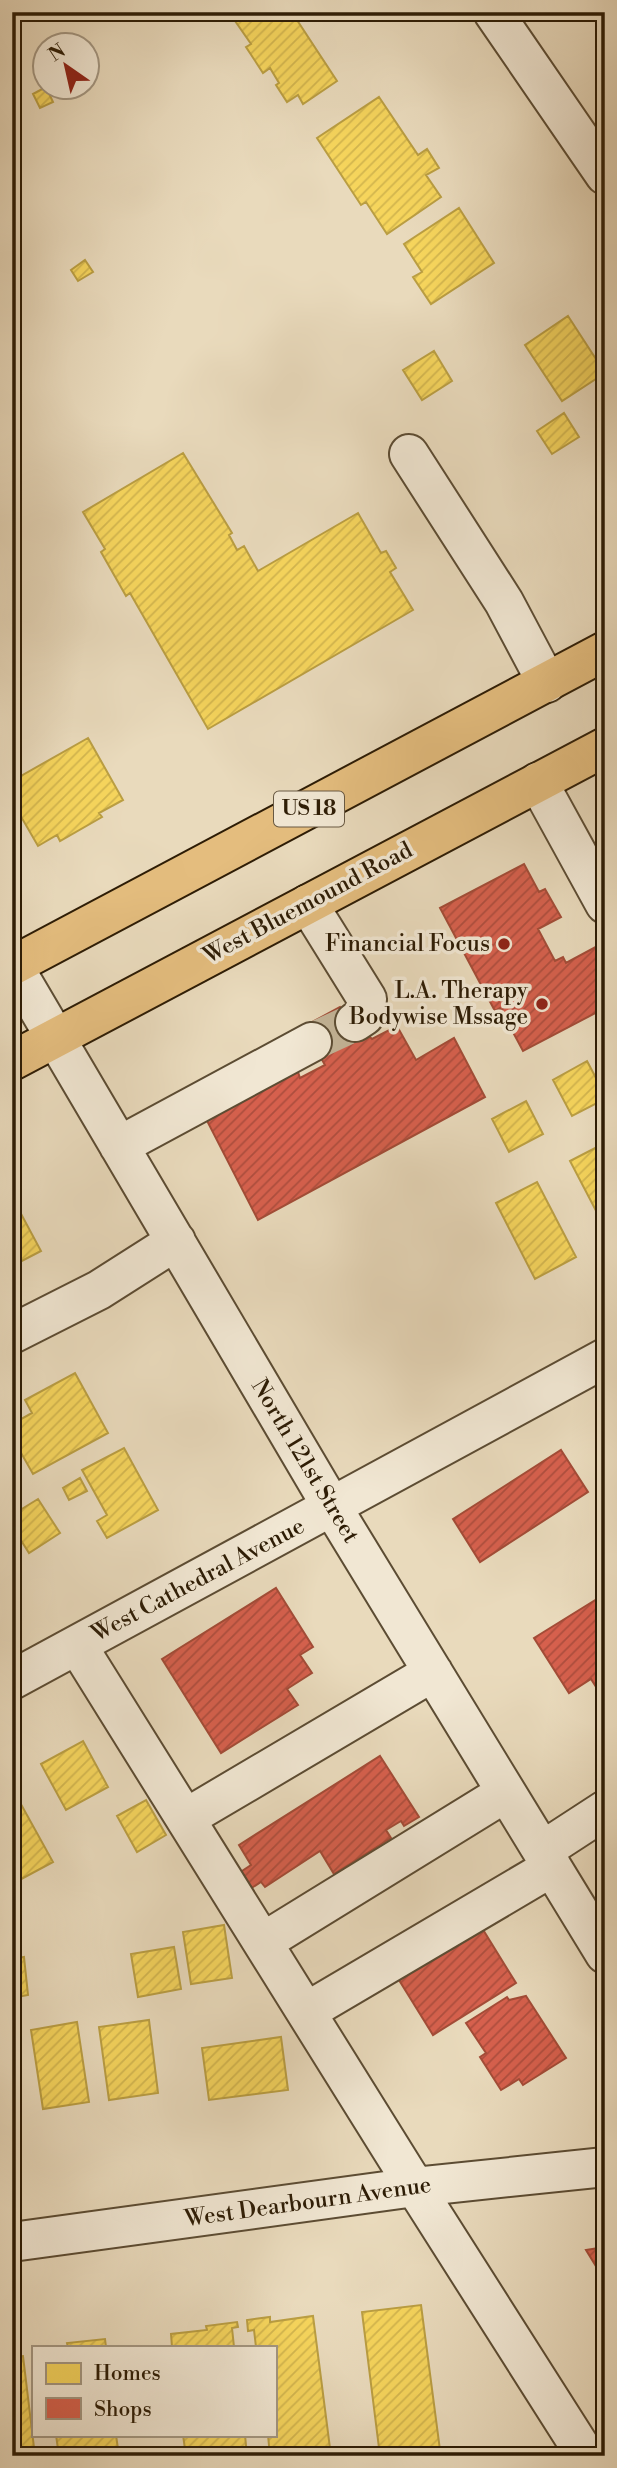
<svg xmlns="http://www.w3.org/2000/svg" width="617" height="2468" font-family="'Libre Bodoni',serif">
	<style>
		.homes { fill: url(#homes-hatch); stroke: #ba9e42; stroke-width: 2 }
		.shops { fill: url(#shops-hatch); stroke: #a34c37; stroke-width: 2 }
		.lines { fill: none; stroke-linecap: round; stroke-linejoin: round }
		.minor-tunnel { stroke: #c3b497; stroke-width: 38; stroke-dasharray: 38 19; stroke-linecap: butt }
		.minor-casing { stroke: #5c4c33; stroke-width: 42 }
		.major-casing { stroke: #2d1c05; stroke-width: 42 }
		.minor { stroke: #f1e7d3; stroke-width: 38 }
		.major { stroke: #e4bd7e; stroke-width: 38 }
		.poi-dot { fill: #8f2418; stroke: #f1e7d3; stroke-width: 2.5 }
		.labels { text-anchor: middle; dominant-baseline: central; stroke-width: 7; stroke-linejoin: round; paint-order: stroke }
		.shield { fill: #f1e7d3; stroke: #685943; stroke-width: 2 }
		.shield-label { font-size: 21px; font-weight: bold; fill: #2d1c05 }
		.street-label { font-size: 23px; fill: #2d1c05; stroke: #f1e7d3 }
		.poi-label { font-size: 23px; fill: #2d1c05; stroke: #f1e7d3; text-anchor: end }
	</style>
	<defs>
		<pattern id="homes-hatch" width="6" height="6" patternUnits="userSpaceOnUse" patternTransform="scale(1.75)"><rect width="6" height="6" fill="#f6d55c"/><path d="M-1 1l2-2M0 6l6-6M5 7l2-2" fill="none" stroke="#d3b64e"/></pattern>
		<pattern id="shops-hatch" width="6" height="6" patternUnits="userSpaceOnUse" patternTransform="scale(1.75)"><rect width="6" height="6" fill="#d6604d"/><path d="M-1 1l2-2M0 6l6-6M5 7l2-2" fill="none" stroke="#ae4e3e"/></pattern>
	</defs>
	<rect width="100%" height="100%" fill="#e9dabc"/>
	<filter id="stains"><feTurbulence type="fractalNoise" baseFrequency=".00286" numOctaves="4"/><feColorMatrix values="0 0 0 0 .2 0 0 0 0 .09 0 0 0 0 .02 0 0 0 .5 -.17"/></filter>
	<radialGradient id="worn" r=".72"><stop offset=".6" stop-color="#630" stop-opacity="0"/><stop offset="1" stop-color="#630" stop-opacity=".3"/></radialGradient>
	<path class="homes" d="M241 12H302L295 17 337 81 303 104 298 95 287 102 276 85 279 83 270 68 263 73 246 47 251 44 233 18Z
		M46 87 53 102 40 108 33 94Z
		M379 97 418 155 427 149 439 168 426 175 441 197 387 234 366 202 361 205 317 138Z
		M459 208 494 263 431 304 413 277 422 272 404 244Z
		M85 260 93 272 78 281 71 270Z
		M568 316 605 373 562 401 525 345Z
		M434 351 452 381 422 400 403 370Z
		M564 413 579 437 552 454 537 431Z
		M183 453 232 533 229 535 237 550 244 546 258 571 358 513 381 553 386 551 396 568 390 572 413 610 208 729 130 593 126 596 101 552 105 549 83 512Z
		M88 738 123 800 99 813 102 817 60 841 57 835 38 846 12 801V781Z
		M587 1061 605 1095V1099L572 1116 553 1080Z
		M526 1101 543 1134 509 1152 492 1119Z
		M605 1143V1228L570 1161Z
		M537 1182 576 1257 535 1279 496 1203Z
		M12 1197 41 1251 12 1266Z
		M75 1373 108 1433 33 1474 12 1437V1424L32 1413 25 1400Z
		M124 1448 158 1510 107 1538 97 1521 107 1515 82 1470Z
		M80 1478 87 1491 69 1500 63 1488Z
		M38 1499 60 1533 29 1553 12 1526V1515Z
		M83 1741 108 1787 66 1810 41 1764Z
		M12 1788 53 1862 12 1884Z
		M146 1800 166 1835 137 1852 117 1816Z
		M224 1925 232 1978 191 1984 183 1932Z
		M174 1947 181 1989 138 1997 131 1954Z
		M24 1957 28 1995 12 1998V1959Z
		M149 2020 158 2093 109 2100 99 2027Z
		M77 2022 89 2102 43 2109 31 2030Z
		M281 2037 288 2090 209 2100 202 2048Z
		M421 2305 440 2450 380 2456 362 2312Z
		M313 2316 331 2456H270L268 2435H275V2347H256L254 2330 248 2331 247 2320 270 2317V2322Z
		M237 2322 238 2327 232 2328 234 2347H172L171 2334 207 2330 206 2326Z
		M105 2339 106 2347H68L67 2343Z
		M23 2356 35 2456H12V2357Z
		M56 2435H116L119 2456H59Z
		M183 2435H245L247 2456H186Z"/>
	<path class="shops" d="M524 864 539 892 545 889 561 917 538 929 555 961 563 957 566 963 605 942V1008L523 1051 500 1008 495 1011 440 908Z
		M340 1007 372 1039 397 1026 416 1060 454 1038 485 1097 258 1220 203 1113 295 1063 300 1078 325 1065 303 1027Z
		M561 1450 588 1492 480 1562 453 1519Z
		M276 1588 313 1647 300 1655 312 1673 287 1689 298 1705 221 1753 162 1659Z
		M605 1594V1701L591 1679 569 1693 534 1638Z
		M380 1756 419 1817 404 1826 401 1821 386 1830 391 1838 334 1874 320 1851 265 1887 261 1882 250 1889 239 1873 251 1865 239 1845Z
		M482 1928 516 1983 433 2035 399 1980Z
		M526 1996 566 2058 523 2085 519 2079 501 2090 480 2057 486 2053 466 2023 507 1997 509 2000Z
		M605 2247V2281L586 2250Z"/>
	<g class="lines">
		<path class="minor-tunnel" d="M312 1042 355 1022"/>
		<defs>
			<path id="minor" d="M493 12 605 175
				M409 454 504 602 547 683
				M538 782 605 904
				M308 904 367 999 364 1016 355 1022
				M12 964 332 1507 605 1954
				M119 1146 312 1042
				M12 1334 99 1290 176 1241
				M77 1645 415 2187 586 2456
				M12 1680 605 1358
				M186 1818 433 1672
				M542 1851 605 1810
				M263 1942 505 1793
				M306 2012 552 1867
				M12 2242 415 2187 605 2167"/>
			<path id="major" d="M12 966 605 651
				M12 1061 605 747"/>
		</defs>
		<use href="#minor" class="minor-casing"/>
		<use href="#major" class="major-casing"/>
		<use href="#minor" class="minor"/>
		<use href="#major" class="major"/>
	</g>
	<g class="poi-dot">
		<circle cx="504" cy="944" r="7"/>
		<circle cx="542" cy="1004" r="7"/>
	</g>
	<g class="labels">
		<rect class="shield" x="274" y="791.5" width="70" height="35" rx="5"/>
		<g class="shield-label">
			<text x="309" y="809">US 18</text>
		</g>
		<g class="street-label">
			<text transform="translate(308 903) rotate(-28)">West Bluemound Road</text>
			<text transform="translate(305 1461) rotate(59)">North 121st Street</text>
			<text transform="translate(198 1580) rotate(-28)">West Cathedral Avenue</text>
			<text transform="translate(308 2202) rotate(-8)">West Dearbourn Avenue</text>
		</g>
		<g class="poi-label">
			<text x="490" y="944">Financial Focus</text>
			<text x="528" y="991">L.A. Therapy<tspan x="528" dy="26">Bodywise Mssage</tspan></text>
		</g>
	</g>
	<rect width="617" height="2468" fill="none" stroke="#e9dabc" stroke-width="42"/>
	<rect x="14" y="14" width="589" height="2440" fill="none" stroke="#2d1c05" stroke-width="3.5"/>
	<rect x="21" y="21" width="575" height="2426" fill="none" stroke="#2d1c05" stroke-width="2"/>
	<rect x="32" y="2346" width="245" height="91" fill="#f1e7d3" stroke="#a39681" stroke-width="2"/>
	<rect x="46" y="2363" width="35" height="21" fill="#f6d55c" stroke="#a39681" stroke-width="2"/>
	<text x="94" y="2380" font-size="21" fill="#2d1c05">Homes</text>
	<rect x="46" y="2398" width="35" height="21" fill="#d6604d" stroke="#a39681" stroke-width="2"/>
	<text x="94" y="2416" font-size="21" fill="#2d1c05">Shops</text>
	<g transform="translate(66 66) rotate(326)"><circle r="33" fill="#f1e7d3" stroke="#a39681" stroke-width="2"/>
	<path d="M0-5L12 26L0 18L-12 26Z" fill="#8f2418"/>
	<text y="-10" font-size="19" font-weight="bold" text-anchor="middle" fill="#2d1c05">N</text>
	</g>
	<rect width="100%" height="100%" filter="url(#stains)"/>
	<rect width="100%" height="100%" fill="url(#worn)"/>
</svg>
